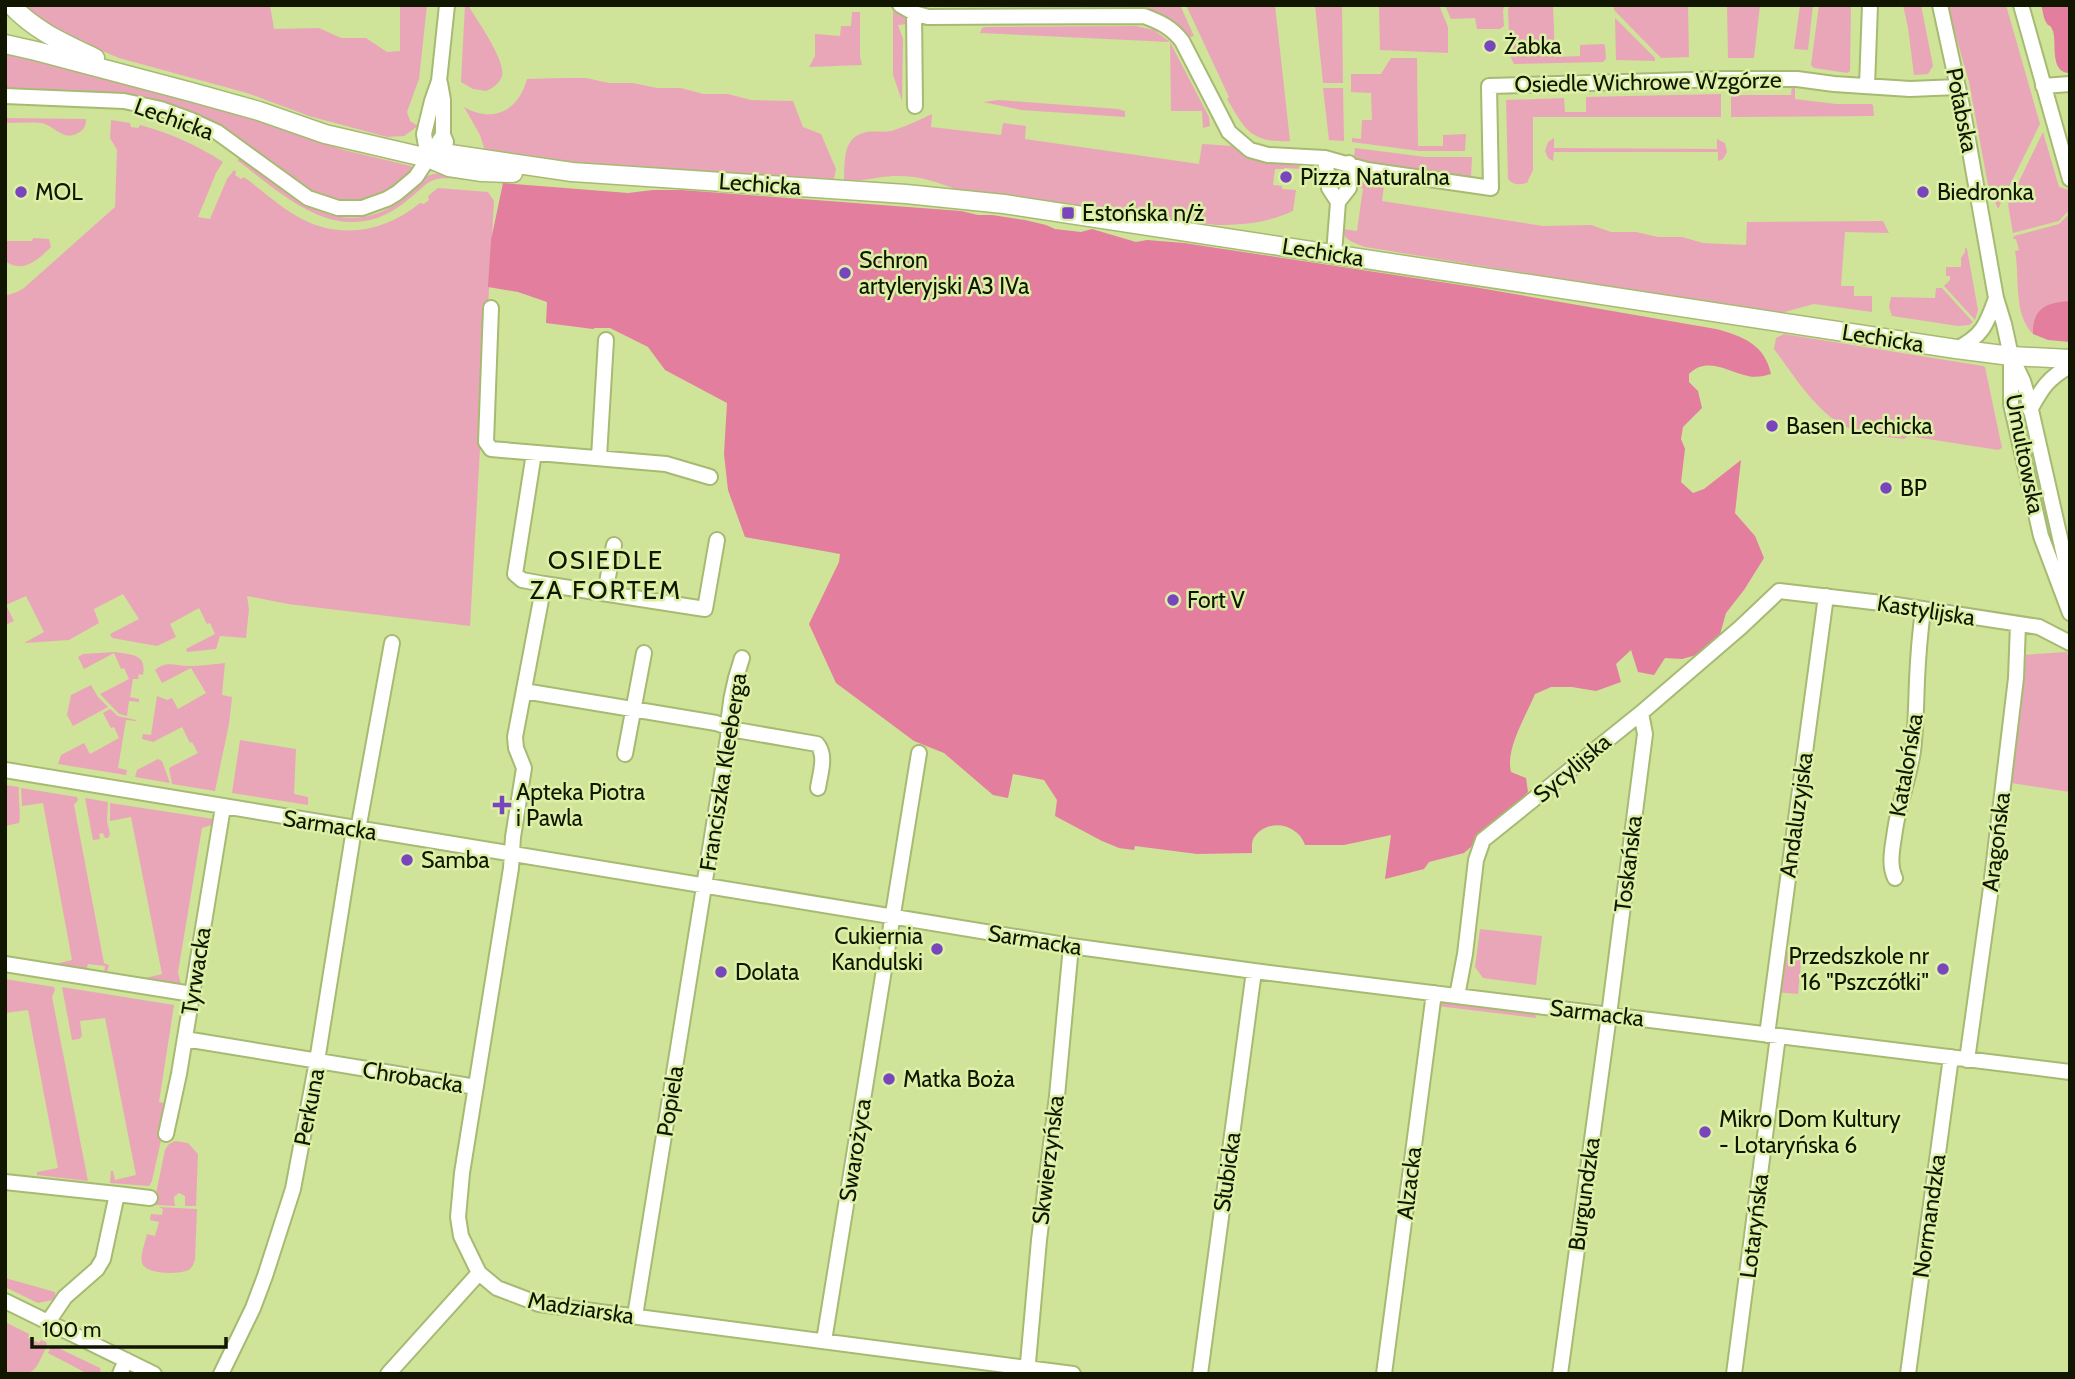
<svg xmlns="http://www.w3.org/2000/svg" width="2075" height="1379" font-family="Cabin,sans-serif">
	<style>
		.green { fill: #eaa6b9 }
		.forest { fill: #e37e9e }
		.lines { fill: none; stroke-linecap: round; stroke-linejoin: round }
		.minor-casing { stroke: #a7ba72; stroke-width: 18 }
		.major-casing { stroke: #a7ba72; stroke-width: 21 }
		.minor { stroke: #fff; stroke-width: 14 }
		.major { stroke: #fff; stroke-width: 18 }
		.poi-dot { fill: #7945bc; stroke: #dcf0a6; stroke-width: 2.5 }
		.labels { text-anchor: middle; dominant-baseline: central; stroke-width: 5; stroke-linejoin: round; paint-order: stroke }
		.poi-label { font-size: 23px; fill: #101600; stroke: #dcf0a6; text-anchor: start }
		.street-label { font-size: 23px; fill: #101600; stroke: #dcf0a6 }
		.quarter-label { font-size: 26px; letter-spacing: 2px; fill: #101600; stroke: #dcf0a6 }
	</style>
	<rect width="100%" height="100%" fill="#cfe399"/>
	<path class="green" d="M22 5H270L274 29 319 28 341 38H366L387 52 400 51V5H427L419 79 407 112 410 121 418 126 404 136 387 137 309 116 247 93 119 58 53 30Z
		M465 5H468C476 19 506 60 502 76 500 83 493 88 486 91L473 89 461 82Z
		M1126 5H1180L1194 36 1190 37C1178 24 1166 13 1148 9 1140 8 1133 9 1126 5Z
		M1186 5H1275L1290 141C1250 143 1245 129 1227 99L1229 97Z
		M1315 5H1342L1343 83H1323Z
		M1379 5H1439L1448 27V53L1380 50Z
		M1445 5H1505L1503 10 1504 26 1500 29H1477L1475 18 1451 19Z
		M1510 5H1553L1555 57 1580 56V45L1603 44 1605 45 1606 59 1603 62 1514 64 1510 56 1508 9Z
		M1614 5H1688L1689 57 1661 58 1614 10Z
		M1727 5H1760L1754 58H1728Z
		M1800 5H1813L1808 50 1794 49Z
		M1819 5H1851L1850 71 1847 73 1814 68 1811 65Z
		M1903 5H1921L1933 66 1928 74 1914 75 1908 28Z
		M1947 5H2006L2040 124 1998 209 1988 185 1969 82Z
		M893 11 906 18 908 24 898 25 903 39 902 101 893 75Z
		M852 12H860V57L862 65 809 67 815 56V34L840 36 841 26H851Z
		M1615 18 1655 58V61L1616 60Z
		M1136 26 1154 30 1170 42 1209 117 1210 126 1203 128 1202 111H1171L1170 42 980 33 982 28 986 27Z
		M5 52 241 115 344 150 411 166 413 169C389 203 342 211 308 190 278 169 252 144 220 126 150 86 83 91 5 89Z
		M1391 58H1417L1418 146H1443V135L1466 134 1465 151H1419L1352 142V138L1361 139 1362 120H1372L1371 93 1351 92V74H1381Z
		M562 78H586L609 83H633L657 88H681L703 94H728L751 100 793 101 803 127 821 134 836 169 834 179 487 157 480 135 464 107C493 124 519 110 527 79Z
		M1792 85H1795V99L1836 104H1871L1873 105 1874 116 1731 117V95H1791Z
		M1323 88H1343L1344 141 1329 140Z
		M1721 94V117H1533V170L1527 183C1519 185 1513 185 1508 179L1506 100 1564 98 1565 112H1586V97Z
		M999 100 1118 109 1125 111V117L1021 110 983 102Z
		M932 114 931 127 1001 135 1003 123 1026 126 1025 139 1199 164 1202 144 1233 146 1247 157 1256 160 1301 166 1302 169 1284 168V169H1275L1273 185 1282 186V189L1296 190 1293 211C1266 223 1246 225 1216 225L958 190C935 181 918 175 893 176 876 177 861 182 844 180 845 163 842 139 863 133 872 130 882 133 891 131 905 127 919 120 932 114Z
		M5 118 86 119C86 126 84 130 78 133 62 142 55 125 41 123 29 122 17 123 5 123Z
		M111 120 130 123 131 127 138 128 140 125C170 133 197 145 223 162L216 173 198 217 210 219 227 179 234 170 236 172 235 175 241 179 244 177C263 191 281 208 302 219 342 240 386 231 420 203L424 204 429 200 428 196 438 188 488 192 494 201 470 626 288 604 247 596 249 609 246 638 220 636 216 649 187 652 186 649 215 634 210 623 207 624 199 608 170 624 176 637 157 646 112 638 110 634 139 619 123 594 94 609 99 623 69 640 24 643 44 632 26 596 6 605 14 621 5 625V296L17 292 24 288 115 207 117 150 110 138Z
		M2043 132 2059 187 2069 190 2070 209 2059 221 2013 233 2008 204Z
		M1554 138V148L1717 149V139L1725 143 1727 152 1723 159 1718 161V152H1554L1553 161 1548 158 1545 151 1548 142Z
		M1355 148 1426 157H1472L1471 177 1462 178 1357 161 1354 158Z
		M239 159H243C289 195 339 243 399 202 409 195 418 181 427 176 439 170 457 176 470 178L466 180C426 175 433 181 404 203 341 251 287 198 237 160Z
		M1364 176 1385 178 1382 201 1543 226 1591 225 1611 232H1636L1658 237H1682L1703 243 1746 245 1747 222 1883 221 1889 233 1845 232 1841 286H1854V296H1872V312L1814 304 1777 314 1365 247C1356 243 1343 241 1343 229L1357 231 1363 188H1354L1356 181Z
		M2070 213V301C2047 302 2032 308 2033 334 2013 314 2020 278 2015 251L2019 250 2016 239H2013L2014 236 2059 224Z
		M33 238 49 239 51 247C38 260 23 274 5 261V241H32Z
		M1965 247 1967 249 1978 310 1975 320 1944 286 1950 280V276H1946V267H1961V258L1965 252Z
		M1936 288H1942L1973 322 1969 325 1958 326 1892 316 1889 307 1891 297 1935 298Z
		M1784 334 1983 366 1985 367 2002 448 1998 450 1909 436 1904 439C1888 437 1870 436 1855 431 1819 418 1796 378 1774 349L1776 338Z
		M115 652C131 655 147 653 143 675L139 674 138 679H133L130 697 139 699V702L129 701 127 716 119 714 100 694 129 679 124 668 121 669 114 653 84 669 78 657 83 654Z
		M2067 652 2070 662V792L2011 783 2020 685 2021 655Z
		M225 663 222 695 232 697 229 724 215 791 172 784 169 768 198 753 192 742 190 743 182 727 153 742 142 739 143 734 151 735 157 696 167 700 172 698 178 709 206 693 191 668 162 683 155 670C166 660 176 666 189 666 201 666 213 664 225 663Z
		M91 685 98 697 108 707 73 726 67 715 71 695Z
		M110 709 118 716 136 720V721L126 720 118 768 127 770 126 775 58 764 61 755 84 743 90 754 119 738 114 727 111 728 103 713Z
		M240 740 296 749 294 794 308 797V805L232 793Z
		M158 759 162 761 170 783 135 777 137 770Z
		M5 785 19 787C18 797 21 816 19 823L5 826Z
		M21 788 77 797 78 800 74 805 104 963 109 965 107 972H104L105 966 88 964 86 971 51 965 72 960 43 803 22 806Z
		M85 798 108 802 107 821 110 834 108 838H105L103 833 99 834 100 839 93 840Z
		M110 803 214 819 215 824 202 828 178 972 181 985 141 979 162 974 131 817 110 821Z
		M1480 929 1542 936 1536 985 1483 978 1475 967Z
		M1782 951 1802 953 1798 994 1776 992Z
		M5 979 54 987 55 990 52 997 88 1181 37 1175V1172L58 1168 28 1010 5 1013Z
		M62 987 174 1005 159 1102 169 1104 152 1181 149 1186 110 1183 111 1171H113L115 1180 136 1175 105 1018 80 1021 82 1036 79 1039 72 1040Z
		M1441 1001 1535 1013 1536 1018 1437 1006 1438 1002Z
		M175 1141 188 1143 198 1154 196 1206H185V1196L179 1193 174 1197 175 1206 156 1205 154 1203 165 1150 169 1144Z
		M159 1207 197 1209 195 1259C194 1263 193 1266 190 1269 182 1275 145 1275 142 1263 140 1255 145 1243 147 1234L155 1236 159 1222 150 1220 151 1214 162 1215 163 1209Z
		M5 1278 55 1292 56 1301 52 1300 38 1303 5 1287Z
		M5 1322 29 1334 28 1338 39 1343 41 1340 46 1342 47 1346C33 1374 37 1374 5 1374Z
		M54 1346 100 1368 101 1374H88L48 1353 51 1347Z"/>
	<path class="forest" d="M2041 5H2070V73C2049 73 2057 43 2053 31 2049 22 2050 29 2046 22 2043 17 2043 10 2041 5Z
		M503 183 628 193 653 190H682L961 211 978 215H992L1025 220 1046 225 1055 229 1081 232 1092 229 1136 242 1147 240 1184 243 1474 287 1716 329C1743 336 1765 345 1771 374 1764 376 1756 378 1748 376 1728 372 1707 356 1689 374V382L1698 391 1702 408 1683 427 1681 439 1685 449 1681 482 1693 493 1704 489 1741 460 1735 513 1755 536 1764 558 1744 590 1726 613 1719 638 1700 654 1682 659 1665 658 1654 675 1638 672 1631 650 1616 664 1621 682 1596 691 1572 687H1551L1535 694C1526 716 1505 749 1511 772L1526 778 1528 792 1503 819 1464 853 1429 862 1424 869 1385 879 1391 835 1344 845H1305C1298 824 1269 818 1255 836 1251 841 1252 847 1252 853L1197 854 1135 846 1134 850 1119 848 1102 841 1055 816 1057 800 1044 780 1013 774 1008 798 993 795 944 753 914 741 836 683 809 624 839 562 840 554 745 537 728 490 724 454 727 403 665 370 648 347 610 328H595L593 329 546 323 547 302 518 292 488 287 491 240Z
		M2070 301V342L2048 340 2033 334C2032 308 2047 302 2070 301Z"/>
	<g class="lines">
		<defs>
			<path id="minor" d="M900 5 914 13 928 17 1144 16C1160 22 1171 27 1182 41L1229 132 1250 150 1268 155 1325 158 1367 170 1491 188 1489 86 1724 79H1797L1834 84 1910 89 1958 87
				M1940 5 1962 106 1996 298 2004 324 2011 356V404L2041 536 2070 613
				M2021 5 2070 179
				M914 13 915 106
				M440 83 443 100V135L446 142
				M1867 86 1870 5
				M2043 86 2070 84
				M5 96 124 101 161 109 191 120 217 132 308 198 338 208H362L387 199 397 193 416 177 443 135
				M428 158 424 134 432 101 439 81 447 5
				M1325 158 1329 188 1338 202
				M1338 202 1349 188V163
				M1334 254 1338 202
				M491 308 486 442 491 449 666 464 710 477
				M1956 349C1982 337 1987 324 1996 298
				M2013 360 2023 381 2029 401 2070 582
				M2030 410C2042 388 2048 378 2070 366
				M534 453 515 574 522 580 544 584 515 737 516 748 524 768 513 837 511 868 462 1173 458 1217 461 1236 479 1273 497 1288 539 1304 1073 1374
				M599 457 606 340
				M544 584 705 609 717 540
				M605 593 614 545
				M524 691 716 723 736 730 817 744C827 755 820 774 818 788
				M625 754 644 653
				M5 770 1071 946 1254 971 2070 1072
				M358 830 392 643
				M1895 878C1888 863 1893 846 1895 830 1899 803 1909 778 1913 751 1916 727 1916 704 1917 680 1918 657 1920 633 1923 610
				M5 964 192 994
				M1457 996 1465 954 1476 860 1483 840 1641 713 1741 627 1779 591 1890 604 2039 627 2070 643
				M1767 1035 1826 596
				M185 1039 476 1087
				M1967 1060 1990 895 2016 678 2018 624
				M166 1134 179 1074 223 807
				M5 1182 117 1194
				M5 1301 154 1374
				M635 1316 728 737C728 709 733 684 742 658
				M48 1322 65 1297 97 1269 103 1259 117 1194 150 1198
				M824 1341 919 753
				M120 1374 126 1360
				M221 1374 253 1308 265 1276 293 1189 317 1061 354 829
				M388 1374 479 1273
				M1027 1374 1039 1240 1057 1096 1071 946
				M1200 1374 1254 971
				M1384 1374 1434 993
				M1560 1374 1609 1015 1645 734 1641 713
				M1734 1374 1778 1036
				M1908 1374 1951 1057"/>
			<path id="major" d="M11 5C35 31 64 43 95 58
				M5 44 36 51 191 92 259 111 325 134 428 158 449 167 482 172 513 173
				M428 158 450 154 572 172 906 194 1004 204 1956 349 2011 356 2070 359"/>
		</defs>
		<use href="#minor" class="minor-casing"/>
		<use href="#major" class="major-casing"/>
		<use href="#minor" class="minor"/>
		<use href="#major" class="major"/>
	</g>
	<g class="poi-dot">
		<circle cx="1490" cy="46" r="7"/>
		<circle cx="1286" cy="177" r="7"/>
		<circle cx="21" cy="192" r="7"/>
		<circle cx="1923" cy="192" r="7"/>
		<rect x="1061" y="206" width="14" height="14" rx="3.5"/>
		<circle cx="845" cy="273" r="7"/>
		<circle cx="1772" cy="426" r="7"/>
		<circle cx="1886" cy="488" r="7"/>
		<circle cx="1173" cy="600" r="7"/>
		<path d="M498.5 794.5h7v7h7v7h-7v7h-7v-7h-7v-7h7z"/>
		<circle cx="407" cy="860" r="7"/>
		<circle cx="937" cy="949" r="7"/>
		<circle cx="1943" cy="969" r="7"/>
		<circle cx="721" cy="972" r="7"/>
		<circle cx="889" cy="1079" r="7"/>
		<circle cx="1705" cy="1132" r="7"/>
	</g>
	<g class="labels">
		<g class="poi-label">
			<text x="1504" y="46">Żabka</text>
			<text x="1300" y="177">Pizza Naturalna</text>
			<text x="35" y="192">MOL</text>
			<text x="1937" y="192">Biedronka</text>
			<text x="1082" y="213">Estońska n/ż</text>
			<text x="859" y="260">Schron<tspan x="859" dy="26">artyleryjski A3 IVa</tspan></text>
			<text x="1786" y="426">Basen Lechicka</text>
			<text x="1900" y="488">BP</text>
			<text x="1187" y="600">Fort V</text>
			<text x="516" y="792">Apteka Piotra<tspan x="516" dy="26">i Pawla</tspan></text>
			<text x="421" y="860">Samba</text>
			<text x="923" y="936" text-anchor="end">Cukiernia<tspan x="923" dy="26">Kandulski</tspan></text>
			<text x="1929" y="956" text-anchor="end">Przedszkole nr<tspan x="1929" dy="26">16 "Pszczółki"</tspan></text>
			<text x="735" y="972">Dolata</text>
			<text x="903" y="1079">Matka Boża</text>
			<text x="1719" y="1119">Mikro Dom Kultury<tspan x="1719" dy="26">- Lotaryńska 6</tspan></text>
		</g>
		<g class="street-label">
			<text transform="translate(1648 82) rotate(-1)">Osiedle Wichrowe Wzgórze</text>
			<text transform="translate(1962 110) rotate(79)">Połabska</text>
			<text transform="translate(174 119) rotate(20)">Lechicka</text>
			<text transform="translate(760 184) rotate(4)">Lechicka</text>
			<text transform="translate(1323 252) rotate(9)">Lechicka</text>
			<text transform="translate(1883 338) rotate(9)">Lechicka</text>
			<text transform="translate(2025 454) rotate(79)">Umultowska</text>
			<text transform="translate(1926 610) rotate(9)">Kastylijska</text>
			<text transform="translate(1906 765) rotate(-80)">Katalońska</text>
			<text transform="translate(1572 768) rotate(-40)">Sycylijska</text>
			<text transform="translate(723 772) rotate(-81)">Franciszka Kleeberga</text>
			<text transform="translate(1796 815) rotate(-82)">Andaluzyjska</text>
			<text transform="translate(330 825) rotate(9)">Sarmacka</text>
			<text transform="translate(1996 842) rotate(-83)">Aragońska</text>
			<text transform="translate(1628 864) rotate(-83)">Toskańska</text>
			<text transform="translate(1035 940) rotate(9)">Sarmacka</text>
			<text transform="translate(196 971) rotate(-81)">Tyrwacka</text>
			<text transform="translate(1597 1013) rotate(7)">Sarmacka</text>
			<text transform="translate(413 1077) rotate(9)">Chrobacka</text>
			<text transform="translate(670 1101) rotate(-81)">Popiela</text>
			<text transform="translate(309 1107) rotate(-79)">Perkuna</text>
			<text transform="translate(855 1150) rotate(-81)">Swarożyca</text>
			<text transform="translate(1048 1160) rotate(-83)">Skwierzyńska</text>
			<text transform="translate(1227 1172) rotate(-82)">Słubicka</text>
			<text transform="translate(1409 1183) rotate(-83)">Alzacka</text>
			<text transform="translate(1584 1194) rotate(-82)">Burgundzka</text>
			<text transform="translate(1929 1216) rotate(-82)">Normandzka</text>
			<text transform="translate(1754 1226) rotate(-83)">Lotaryńska</text>
			<text transform="translate(581 1308) rotate(9)">Madziarska</text>
		</g>
		<g class="quarter-label">
			<text x="606" y="560">OSIEDLE<tspan x="606" dy="30">ZA FORTEM</tspan></text>
		</g>
	</g>
	<rect width="2075" height="1379" fill="none" stroke="#101600" stroke-width="14"/>
	<path d="M32 1337v10h194v-10" fill="none" stroke="#101600" stroke-width="3.5"/>
	<text x="42" y="1337" font-size="21" fill="#101600" stroke="#dcf0a6" stroke-width="5" paint-order="stroke">100 m</text>
</svg>
